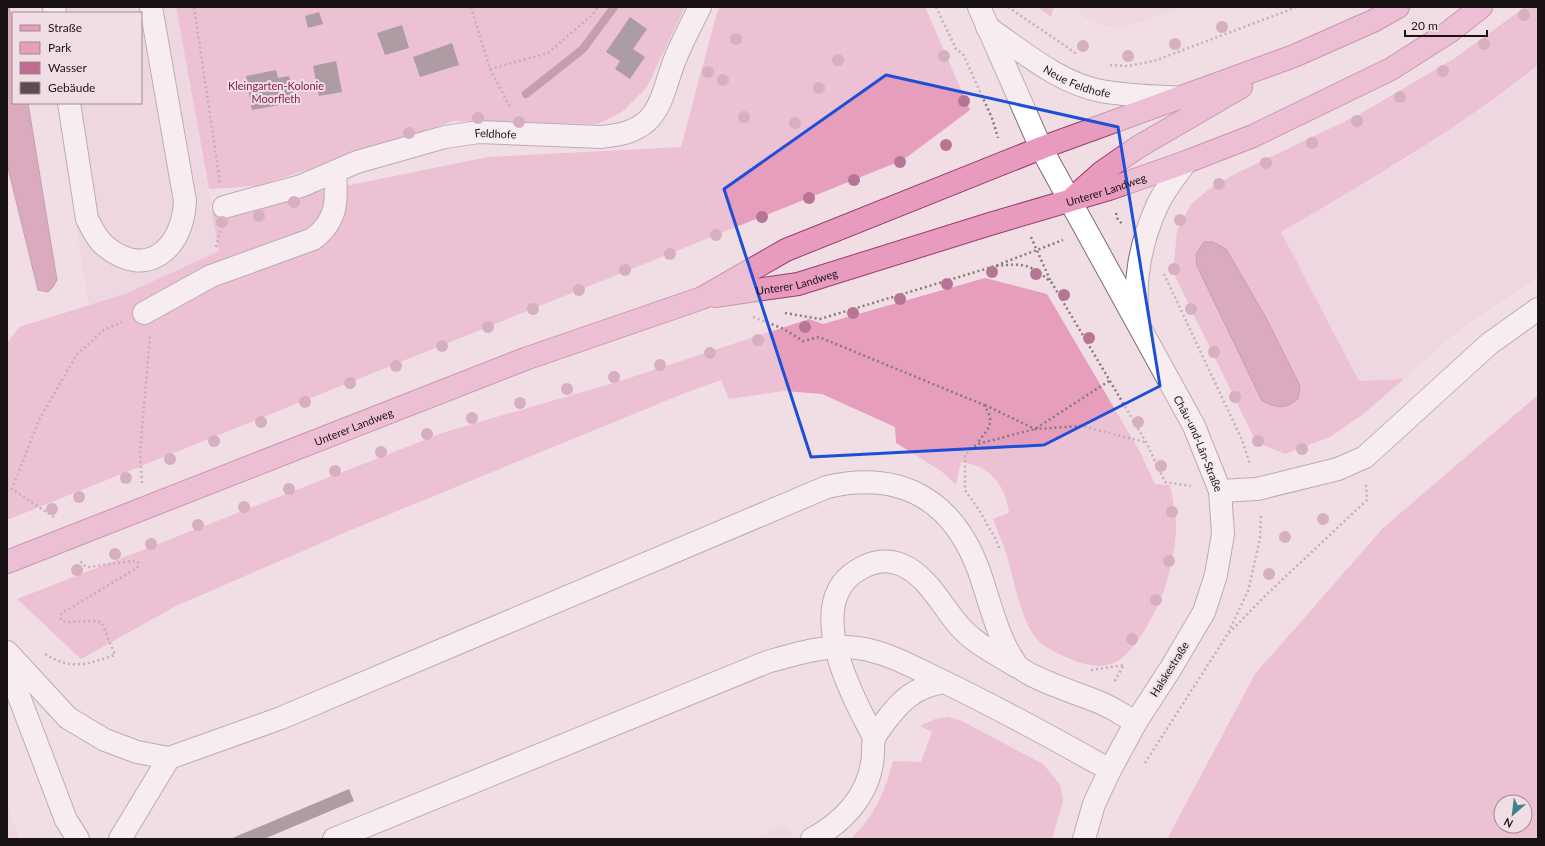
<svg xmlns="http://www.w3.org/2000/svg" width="1545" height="846" font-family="Lato,sans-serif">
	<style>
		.built { fill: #eacfd9 }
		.green { fill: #e69ebc; fill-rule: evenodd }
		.water { fill: #c16b91; stroke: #8f516c }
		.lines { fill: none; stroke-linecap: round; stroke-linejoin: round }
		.stream { stroke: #8f516c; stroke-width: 8 }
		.building { fill: #5c4c52 }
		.minor-casing { stroke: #7d6c73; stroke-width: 24 }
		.major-casing { stroke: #963f69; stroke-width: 24 }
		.path { stroke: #86797e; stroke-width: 2.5; stroke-dasharray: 2 3; stroke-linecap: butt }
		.minor { stroke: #fff; stroke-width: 22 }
		.major { stroke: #e89abf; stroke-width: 22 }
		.tree { fill: #b77596 }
		.marked { fill: none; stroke: #1d4ed8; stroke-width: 3; stroke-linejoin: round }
		.labels { text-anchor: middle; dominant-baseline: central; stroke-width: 4; stroke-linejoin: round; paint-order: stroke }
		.street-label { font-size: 11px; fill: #1a1316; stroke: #f1dee5 }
		.park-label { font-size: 11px; fill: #871f56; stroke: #f1dee5 }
	</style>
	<rect width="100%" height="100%" fill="#f1dee5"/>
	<path class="built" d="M43 7H176L219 251 125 294 89 306 57 103H141V13H44Z
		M1076 7H1180L1147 20 1120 28 1101 25 1084 17Z
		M1538 65V277L1459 330 1404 379 1359 381 1281 232 1404 160 1512 86Z
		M7 807 20 839H7Z
		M787 824 793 839H750Z"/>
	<path class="green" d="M176 7H685L647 87 622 112 598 124 454 121 258 186 209 189Z
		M720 7H925L970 110 903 160 7 520V343L19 327 125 294 219 251 212 213 488 157 681 147 716 16Z
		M1038 7H1054L1051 17Z
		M1525 7H1538V65C1458 129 1370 180 1281 232L1359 381 1404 379 1362 415 1330 437 1285 454 1256 442 1173 272 1177 231 1191 204 1209 189 1235 174 1360 114 1455 58ZM1213 242 1226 249 1265 316 1262 401 1197 266 1196 254Z
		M985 278 1047 294 1140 452 1155 484 1170 485C1173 499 1176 514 1176 527 1176 545 1171 567 1166 584 1160 605 1136 653 1116 662 1102 668 1089 666 1075 661 1062 655 1045 649 1036 638 1018 615 1014 575 1004 547 1001 538 996 528 993 519L1009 513C1005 484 990 466 961 462L956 485 941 471 896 443 895 427 822 394 784 391 729 399 721 380 685 393 351 530 176 606 81 659 17 599 445 432 620 381 809 319 823 324Z
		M1538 395V839H1167L1255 674 1383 528ZM1501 802H1525V826H1501Z
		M948 717 962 721 1043 764 1060 784 1063 801 1052 839H850C874 818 885 791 893 761L921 762 932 732 920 726 935 719Z"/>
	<path class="water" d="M7 7H9L13 26V103H28L57 280 53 287 48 292 38 290 7 164Z
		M1204 242H1213L1226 249 1265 316 1300 386 1298 399C1283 410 1279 408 1262 401L1197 266 1196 254Z"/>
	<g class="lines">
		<path class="stream" d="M526 94 583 49 614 7"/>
	</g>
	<path class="building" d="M319 12 323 24 308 28 305 16Z
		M630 17 647 29 633 49 645 57 630 79 615 69 620 61 606 52Z
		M402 25 409 48 385 55 377 33Z
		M452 43 459 65 420 77 413 57Z
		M336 61 342 92 319 96 313 66Z
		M276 70 278 78 289 76 295 102 252 110 246 76Z
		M349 789 354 801 264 839H230Z"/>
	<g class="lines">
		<defs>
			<g id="minor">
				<path d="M54 7 55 13"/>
				<path id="s1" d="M979 7 1041 148 1194 426 1220 491 1223 534 1216 575 1204 612 1171 668 1136 722 1110 770 1094 804 1084 839"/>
				<path id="s2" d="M987 27C1022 51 1059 83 1101 91 1127 96 1155 96 1181 98"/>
				<path d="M69 103 87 219C92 228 96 238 104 245 146 281 183 249 185 201L151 7"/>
				<path id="s3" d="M224 207 301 186 357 162 445 137 479 132 601 137C618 135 634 133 647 121 664 105 667 77 676 57 683 40 692 23 700 7"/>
				<path d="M144 313 211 276 313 239C338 220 337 200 335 172"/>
				<path d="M1139 323C1132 284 1141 241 1157 206 1164 190 1176 176 1186 162"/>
				<path d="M1220 491 1257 489 1338 469 1365 457 1489 344 1538 309"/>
				<path d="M7 652 68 718 105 740 137 752 169 758 281 718 827 487C901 470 953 500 979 571 989 599 998 640 1016 664 1025 677 1085 696 1101 703 1113 708 1124 716 1136 722"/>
				<path d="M7 665 66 820 78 839"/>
				<path d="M874 737C852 697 802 603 858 570 871 562 887 558 902 565 929 577 942 607 961 628 977 645 997 654 1016 666"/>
				<path d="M120 839 169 758"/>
				<path d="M334 839 767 662C796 654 827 644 857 648 885 651 913 667 938 679 997 707 1053 738 1110 770"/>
				<path d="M812 839C842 823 867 797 872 763 874 755 872 746 874 739 876 733 881 728 884 723 901 700 915 687 944 682"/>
			</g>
			<g id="major">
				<path d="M1075 196 1102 172 1138 147 1241 87"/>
				<path id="s4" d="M715 296 798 284 990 224 1109 189 1186 162 1253 136 1391 69 1449 32 1481 7"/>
				<path id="s5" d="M7 562 525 359 702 298 786 250 1041 148 1294 56 1373 21 1398 7"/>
			</g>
		</defs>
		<use href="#minor" class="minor-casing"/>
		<use href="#major" class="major-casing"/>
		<path class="path" d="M194 7 220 183
			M471 7 490 69 510 107
			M936 7 956 49 963 54 992 118 998 138
			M1008 7 1077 54
			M1110 65 1128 66 1154 61 1297 7
			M490 69 548 53 592 15 598 7
			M1116 213 1117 218 1122 224
			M1031 237 1051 282
			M216 247 220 231
			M996 266C1025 263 1030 264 1052 283L1146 442 1165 482 1191 486
			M1164 274 1242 440 1250 464
			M785 313 820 319 992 267 1063 240
			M753 317 784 329 803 341 819 337 984 405C996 423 989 428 977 443
			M985 405 1035 429 1081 426 1145 442
			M142 483 140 453 150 336
			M54 517 12 489 39 420 77 354 104 330 122 322
			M999 548 995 538 979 510 965 490V455L977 444 1035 429 1109 381
			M1229 633 1266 595 1367 500 1366 484
			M45 654C72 671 88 664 115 655L102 623 97 621 67 622 62 621 60 617 62 613 137 568 139 564 137 561H131L89 567 83 565 80 560
			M1091 670 1124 665 1114 682
			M1145 763 1227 635 1248 591 1260 539 1261 514"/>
		<use href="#minor" class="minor"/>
		<use href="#major" class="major"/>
	</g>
	<g class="tree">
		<circle cx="1524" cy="15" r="6"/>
		<circle cx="1222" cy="27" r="6"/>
		<circle cx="736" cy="39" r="6"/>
		<circle cx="1175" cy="44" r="6"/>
		<circle cx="1484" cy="44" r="6"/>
		<circle cx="1083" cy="46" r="6"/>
		<circle cx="944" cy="56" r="6"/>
		<circle cx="1128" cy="56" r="6"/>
		<circle cx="838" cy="60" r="6"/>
		<circle cx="1443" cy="71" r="6"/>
		<circle cx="708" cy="72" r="6"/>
		<circle cx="723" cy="80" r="6"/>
		<circle cx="819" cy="88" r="6"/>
		<circle cx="1400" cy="97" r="6"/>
		<circle cx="964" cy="101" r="6"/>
		<circle cx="744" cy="117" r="6"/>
		<circle cx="478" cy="118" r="6"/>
		<circle cx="1357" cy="121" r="6"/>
		<circle cx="519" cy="122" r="6"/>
		<circle cx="795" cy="123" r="6"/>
		<circle cx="409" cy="133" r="6"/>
		<circle cx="1312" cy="143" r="6"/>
		<circle cx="946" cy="145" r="6"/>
		<circle cx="900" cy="162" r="6"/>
		<circle cx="1266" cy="163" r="6"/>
		<circle cx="854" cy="180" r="6"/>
		<circle cx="1219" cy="184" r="6"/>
		<circle cx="809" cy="198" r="6"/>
		<circle cx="294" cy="202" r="6"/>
		<circle cx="259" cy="216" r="6"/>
		<circle cx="762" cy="217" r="6"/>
		<circle cx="1180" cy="220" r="6"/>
		<circle cx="222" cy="222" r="6"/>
		<circle cx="716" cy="235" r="6"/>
		<circle cx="670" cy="254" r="6"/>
		<circle cx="1174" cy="269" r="6"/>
		<circle cx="625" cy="270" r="6"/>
		<circle cx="992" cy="272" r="6"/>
		<circle cx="1036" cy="274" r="6"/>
		<circle cx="947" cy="284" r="6"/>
		<circle cx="579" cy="290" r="6"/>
		<circle cx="1064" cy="295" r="6"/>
		<circle cx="900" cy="299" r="6"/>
		<circle cx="533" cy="309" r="6"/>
		<circle cx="1191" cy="309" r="6"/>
		<circle cx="853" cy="313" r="6"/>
		<circle cx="488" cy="327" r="6"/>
		<circle cx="805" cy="327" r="6"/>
		<circle cx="1089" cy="338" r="6"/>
		<circle cx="758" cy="340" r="6"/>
		<circle cx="442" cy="346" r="6"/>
		<circle cx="1214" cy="352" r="6"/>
		<circle cx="710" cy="353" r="6"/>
		<circle cx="660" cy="365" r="6"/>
		<circle cx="396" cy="366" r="6"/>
		<circle cx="614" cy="377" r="6"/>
		<circle cx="350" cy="383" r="6"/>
		<circle cx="567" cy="389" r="6"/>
		<circle cx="1235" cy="397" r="6"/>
		<circle cx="305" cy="402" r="6"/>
		<circle cx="520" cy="403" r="6"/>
		<circle cx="472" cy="418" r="6"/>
		<circle cx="261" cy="422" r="6"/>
		<circle cx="1138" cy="422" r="6"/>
		<circle cx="427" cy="434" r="6"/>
		<circle cx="214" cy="441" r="6"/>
		<circle cx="1258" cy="441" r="6"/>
		<circle cx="1302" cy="449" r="6"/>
		<circle cx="381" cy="452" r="6"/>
		<circle cx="170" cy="459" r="6"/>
		<circle cx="1161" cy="466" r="6"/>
		<circle cx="335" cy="471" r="6"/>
		<circle cx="126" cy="478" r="6"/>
		<circle cx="289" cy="489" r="6"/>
		<circle cx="79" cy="497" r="6"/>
		<circle cx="244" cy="507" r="6"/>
		<circle cx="52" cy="509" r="6"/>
		<circle cx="1172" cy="512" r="6"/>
		<circle cx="1323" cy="519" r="6"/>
		<circle cx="198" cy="525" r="6"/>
		<circle cx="1285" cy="537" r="6"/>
		<circle cx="151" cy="544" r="6"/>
		<circle cx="115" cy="554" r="6"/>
		<circle cx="1169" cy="561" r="6"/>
		<circle cx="77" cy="570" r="6"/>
		<circle cx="1269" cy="574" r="6"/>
		<circle cx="1156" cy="600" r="6"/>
		<circle cx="1132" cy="639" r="6"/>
	</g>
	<path d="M0 0H1545V846H0ZM886 75 1118 127 1160 386 1044 445 811 457 724 189Z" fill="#f1dee5" fill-opacity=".55" fill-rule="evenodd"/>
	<path class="marked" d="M886 75 1118 127 1160 386 1044 445 811 457 724 189Z"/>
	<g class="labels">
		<g class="street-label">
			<text stroke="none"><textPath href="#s2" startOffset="106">Neue Feldhofe</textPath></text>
			<text stroke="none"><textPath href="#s3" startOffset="283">Feldhofe</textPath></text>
			<text stroke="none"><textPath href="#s4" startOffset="406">Unterer Landweg</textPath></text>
			<text stroke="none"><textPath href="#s4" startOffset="83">Unterer Landweg</textPath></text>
			<text stroke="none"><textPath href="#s5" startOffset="372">Unterer Landweg</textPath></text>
			<text stroke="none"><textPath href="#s1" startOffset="489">Châu-und-Lân-Straße</textPath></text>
			<text transform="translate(1169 669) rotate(-58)">Halskestraße</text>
		</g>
		<g class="park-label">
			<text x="276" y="85">Kleingarten-Kolonie<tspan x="276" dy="13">Moorfleth</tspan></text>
		</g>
	</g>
	<rect width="1545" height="846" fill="none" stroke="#1a1316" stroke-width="16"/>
	<rect x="12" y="12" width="130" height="92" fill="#f1dee5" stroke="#9b8d92"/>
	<rect x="20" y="25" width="20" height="6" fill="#e89abf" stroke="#9b8d92"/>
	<text x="48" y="32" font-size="12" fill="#1a1316">Straße</text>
	<rect x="20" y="42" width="20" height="12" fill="#e69ebc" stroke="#9b8d92"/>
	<text x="48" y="52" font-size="12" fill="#1a1316">Park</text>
	<rect x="20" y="62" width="20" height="12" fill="#c16b91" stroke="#9b8d92"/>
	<text x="48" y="72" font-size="12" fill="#1a1316">Wasser</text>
	<rect x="20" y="82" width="20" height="12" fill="#5c4c52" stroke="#9b8d92"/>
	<text x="48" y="92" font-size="12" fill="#1a1316">Gebäude</text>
	<g transform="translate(1513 814) rotate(208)"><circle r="19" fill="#f1dee5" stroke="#9b8d92"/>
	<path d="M0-3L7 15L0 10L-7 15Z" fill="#398188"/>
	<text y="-6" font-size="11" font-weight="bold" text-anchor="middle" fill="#1a1316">N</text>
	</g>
	<path d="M1405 30v6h82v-6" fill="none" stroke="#1a1316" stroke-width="2"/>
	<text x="1411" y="30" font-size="12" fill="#1a1316" stroke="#f1dee5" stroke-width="3" paint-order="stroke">20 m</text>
</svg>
